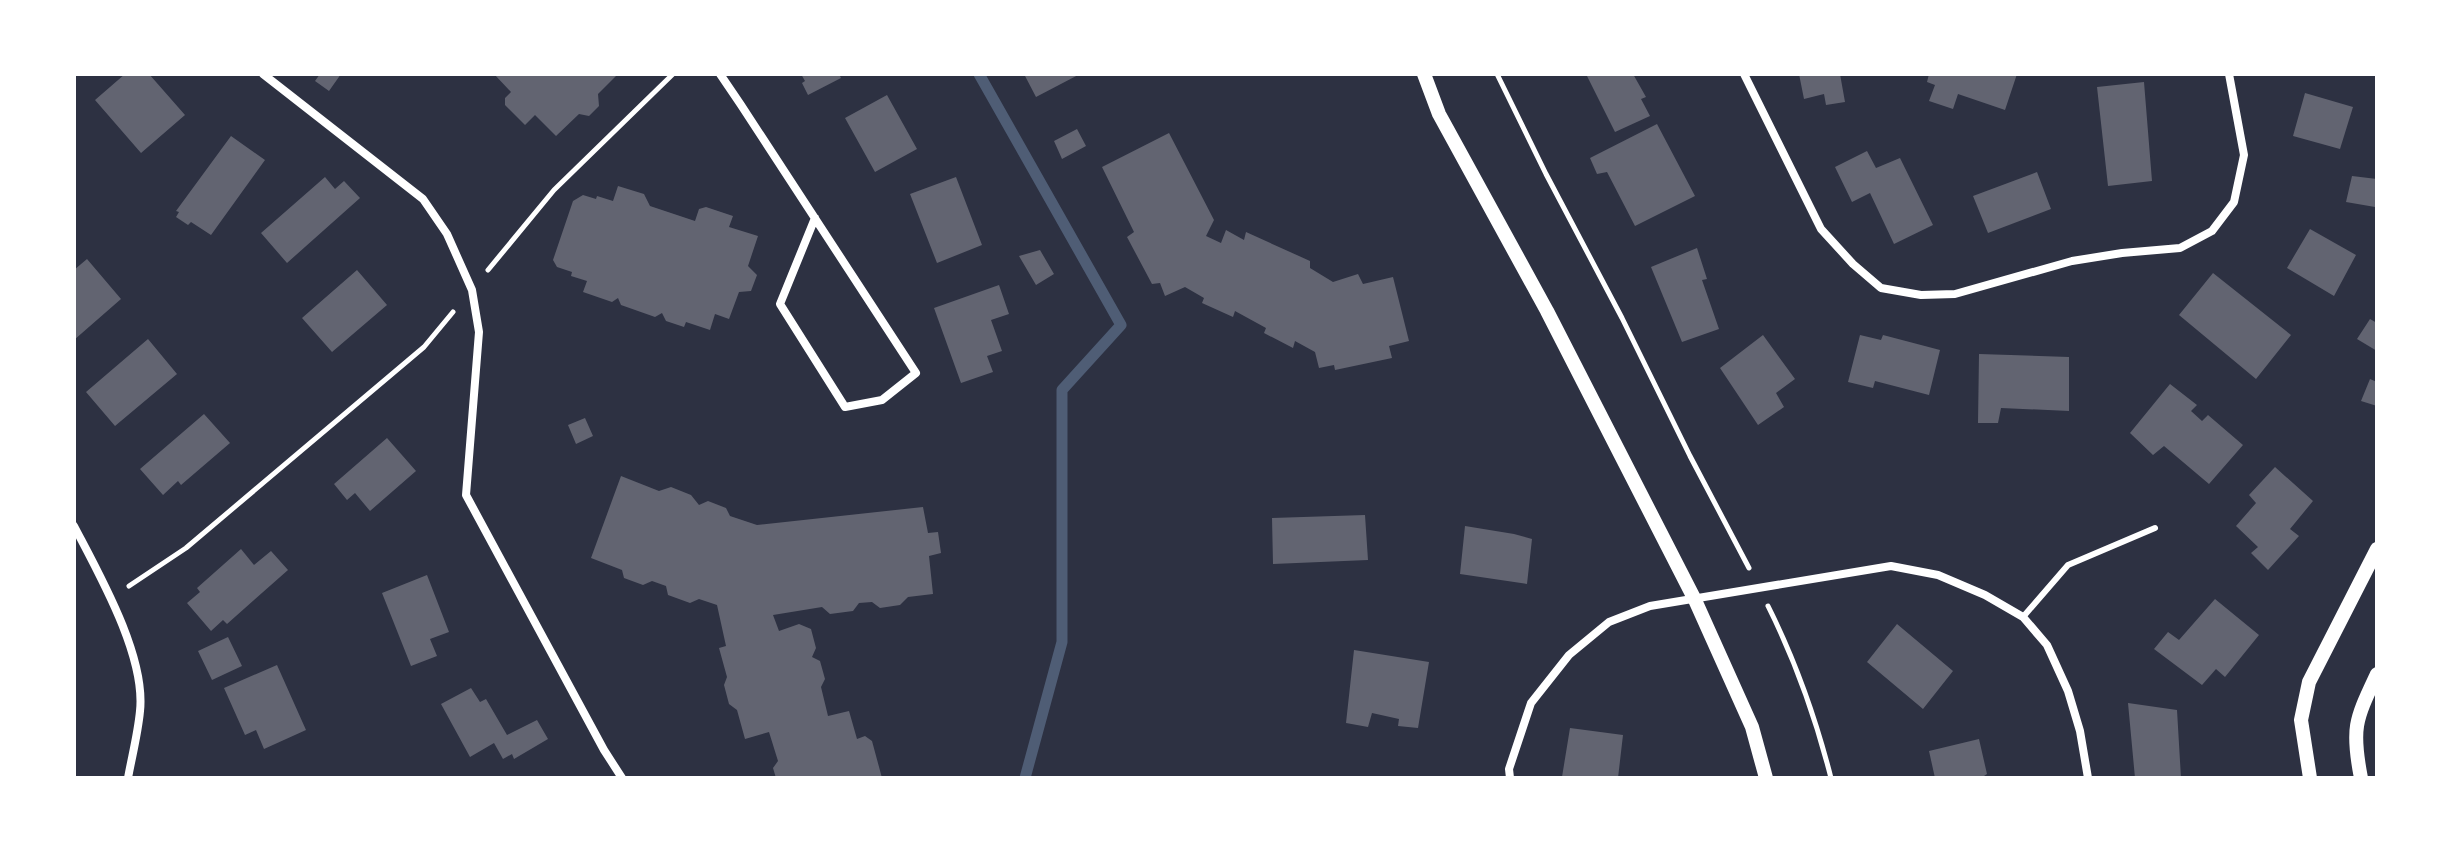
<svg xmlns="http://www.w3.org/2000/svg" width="2451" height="852" font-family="'Noto Sans',sans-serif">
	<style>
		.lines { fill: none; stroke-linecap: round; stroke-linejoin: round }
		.stream { stroke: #4f5d75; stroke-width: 11 }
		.building { fill: #626471 }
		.path { stroke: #fff; stroke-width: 5 }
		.service { stroke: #fff; stroke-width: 6 }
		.minor { stroke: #fff; stroke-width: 8 }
		.tertiary { stroke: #fff; stroke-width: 14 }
	</style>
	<rect width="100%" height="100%" fill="#2d3142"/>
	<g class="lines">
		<path class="stream" d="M979 74 1121 325 1062 390V642L1025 778"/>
	</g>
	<path class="building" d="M125 74H149L185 115 141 153 95 100Z
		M320 74H341L329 91 315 81Z
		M494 74H616L617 75 598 94 599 106 589 116 579 114 556 136 535 115 525 125 505 105V98L511 92Z
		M801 74H839L841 78 808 95 802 83 805 81Z
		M1024 74H1080L1036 97Z
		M1586 74H1633L1646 97 1641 99 1650 116 1615 132Z
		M1799 74H1840L1845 102 1826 105 1824 94 1804 99Z
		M1929 74H2017L2005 110 1958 94 1953 109 1929 101 1935 85 1927 82Z
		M2144 82 2152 181 2108 186 2097 87Z
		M2305 93 2353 107 2340 149 2293 136Z
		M887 95 917 149 875 172 845 118Z
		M1657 124 1695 196 1635 226 1607 172 1597 174 1590 158Z
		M1077 129 1086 146 1062 159 1054 141Z
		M1169 133 1214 220 1206 236 1221 243 1226 230 1244 240 1246 232 1310 261V268L1333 282 1358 274 1363 284 1393 277 1409 341 1389 346 1392 358 1335 370 1334 365 1319 368 1315 352 1295 341 1293 348 1264 333 1266 328 1235 311 1233 317 1202 303 1204 298 1185 287 1165 296 1160 283 1152 284 1127 237 1134 232 1102 167Z
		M231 136 265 160 211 235 191 222 188 225 176 217 179 212 176 211Z
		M1867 151 1876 168 1900 158 1933 225 1894 244 1870 193 1852 202 1835 167Z
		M2037 172 2051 209 1988 233 1973 196Z
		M2352 176 2377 179 2375 207 2346 202Z
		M325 177 335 189 344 181 360 198 287 263 261 233Z
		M956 177 982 245 937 263 910 194Z
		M618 186 644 194 650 206 695 221 699 209 706 207 733 216 729 227 758 236 748 266 757 275 751 291 739 292 729 319 715 314 710 330 686 322 684 327 666 321 662 313 655 317 621 305 618 298 612 302 583 292 587 281 571 276 572 272 557 267 553 260 573 201 583 195 596 199 597 196 613 201Z
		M2310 229 2356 255 2334 296 2287 268Z
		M1697 248 1707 279 1702 280 1719 329 1682 342 1651 267Z
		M1040 250 1054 274 1036 285 1019 256Z
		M87 259 121 299 74 340V270Z
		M357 270 387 305 332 352 302 318Z
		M2213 273 2291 335 2256 379 2179 315Z
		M999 285 1009 314 991 320 1002 351 987 356 993 372 961 383 934 308Z
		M2370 319 2377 323V351L2357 339Z
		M1763 335 1795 379 1776 393 1784 407 1758 425 1720 368Z
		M1860 335 1881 340 1883 335 1940 350 1929 395 1875 381 1873 388 1848 382Z
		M148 339 177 374 115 426 86 392Z
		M1979 354 2069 357V411L2001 408 1998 423H1978Z
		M2370 379 2377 382V406L2361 401Z
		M2170 384 2197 405 2191 411 2202 421 2208 415 2243 445 2209 484 2164 446 2153 455 2130 433Z
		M204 414 230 443 181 485 178 481 163 495 140 469Z
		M585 418 593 436 576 444 568 425Z
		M387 438 416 471 370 511 355 493 347 500 334 484Z
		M2275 467 2313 501 2290 529 2299 536 2268 570 2251 553 2258 547 2236 526 2256 503 2249 495Z
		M621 476 659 491 671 487 691 495 699 505 708 501 726 508 730 516 757 525 923 507 928 533 938 532 941 553 929 556 933 594 908 597 900 605 880 608 872 602 859 603 853 611 830 614 822 607 773 615 779 631 799 624 811 629 816 648 812 657 820 661 825 679 821 687 828 716 849 711 857 739 865 736 872 741 882 778H776L773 768 778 761 769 732 745 739 737 710 729 704 724 685 727 677 719 648 726 646 717 605 699 599 690 603 668 595 666 586 652 581 643 585 624 578 622 570 591 558Z
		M1365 515 1368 560 1273 564 1272 518Z
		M1465 526 1514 534 1532 539 1527 584 1460 574Z
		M241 549 254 565 271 551 288 570 227 624 223 620 211 631 187 603 200 592 197 588Z
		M427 575 449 632 430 639 437 656 411 666 382 593Z
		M2215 599 2259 635 2225 677 2216 669 2202 685 2154 649 2168 632 2179 640Z
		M1897 624 1953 671 1923 709 1867 662Z
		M228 637 242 666 212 680 198 651Z
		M1354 650 1429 662 1418 728 1398 726 1399 719 1372 713 1368 727 1346 723Z
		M277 665 306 730 264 749 256 730 245 735 224 688Z
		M471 688 480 702 486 699 507 735 537 720 548 739 514 759 512 754 503 759 494 743 470 757 441 704Z
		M2128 703 2177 710 2181 778H2135Z
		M1570 728 1623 735 1618 778 1562 777Z
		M1979 739 1987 774 1981 778H1935L1929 751Z"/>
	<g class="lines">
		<path class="path" d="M1497 74 1546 174 1622 318 1690 456 1749 568
			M488 270 554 190 673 74
			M129 586 186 548 424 347 453 312
			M1768 606C1795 660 1816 719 1831 778"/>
		<path class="service" d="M2023 617 2068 565 2155 528"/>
		<path class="minor" d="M263 74 423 199 447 234 472 290 479 332 466 495 604 750 622 778
			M720 74 741 105 916 373 882 400 845 407 780 304 815 218
			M1744 74 1821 229 1853 264 1881 288 1921 295 1955 294 2072 261 2122 253 2180 248 2212 231 2234 202 2244 155 2229 74
			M74 526C99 574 146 656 140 711 138 733 132 756 128 778
			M1510 778 1509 769 1531 703 1569 655 1609 622 1650 606 1891 566 1938 575 1985 595 2023 617 2047 645 2068 691 2080 731 2088 778"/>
		<path class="tertiary" d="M1424 74 1439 114 1547 311 1695 600 1752 727 1766 778
			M2310 778 2301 720 2309 682 2377 549
			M2361 778C2351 727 2356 719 2377 674"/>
	</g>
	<rect width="2451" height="852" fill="none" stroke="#ffffff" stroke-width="152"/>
</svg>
